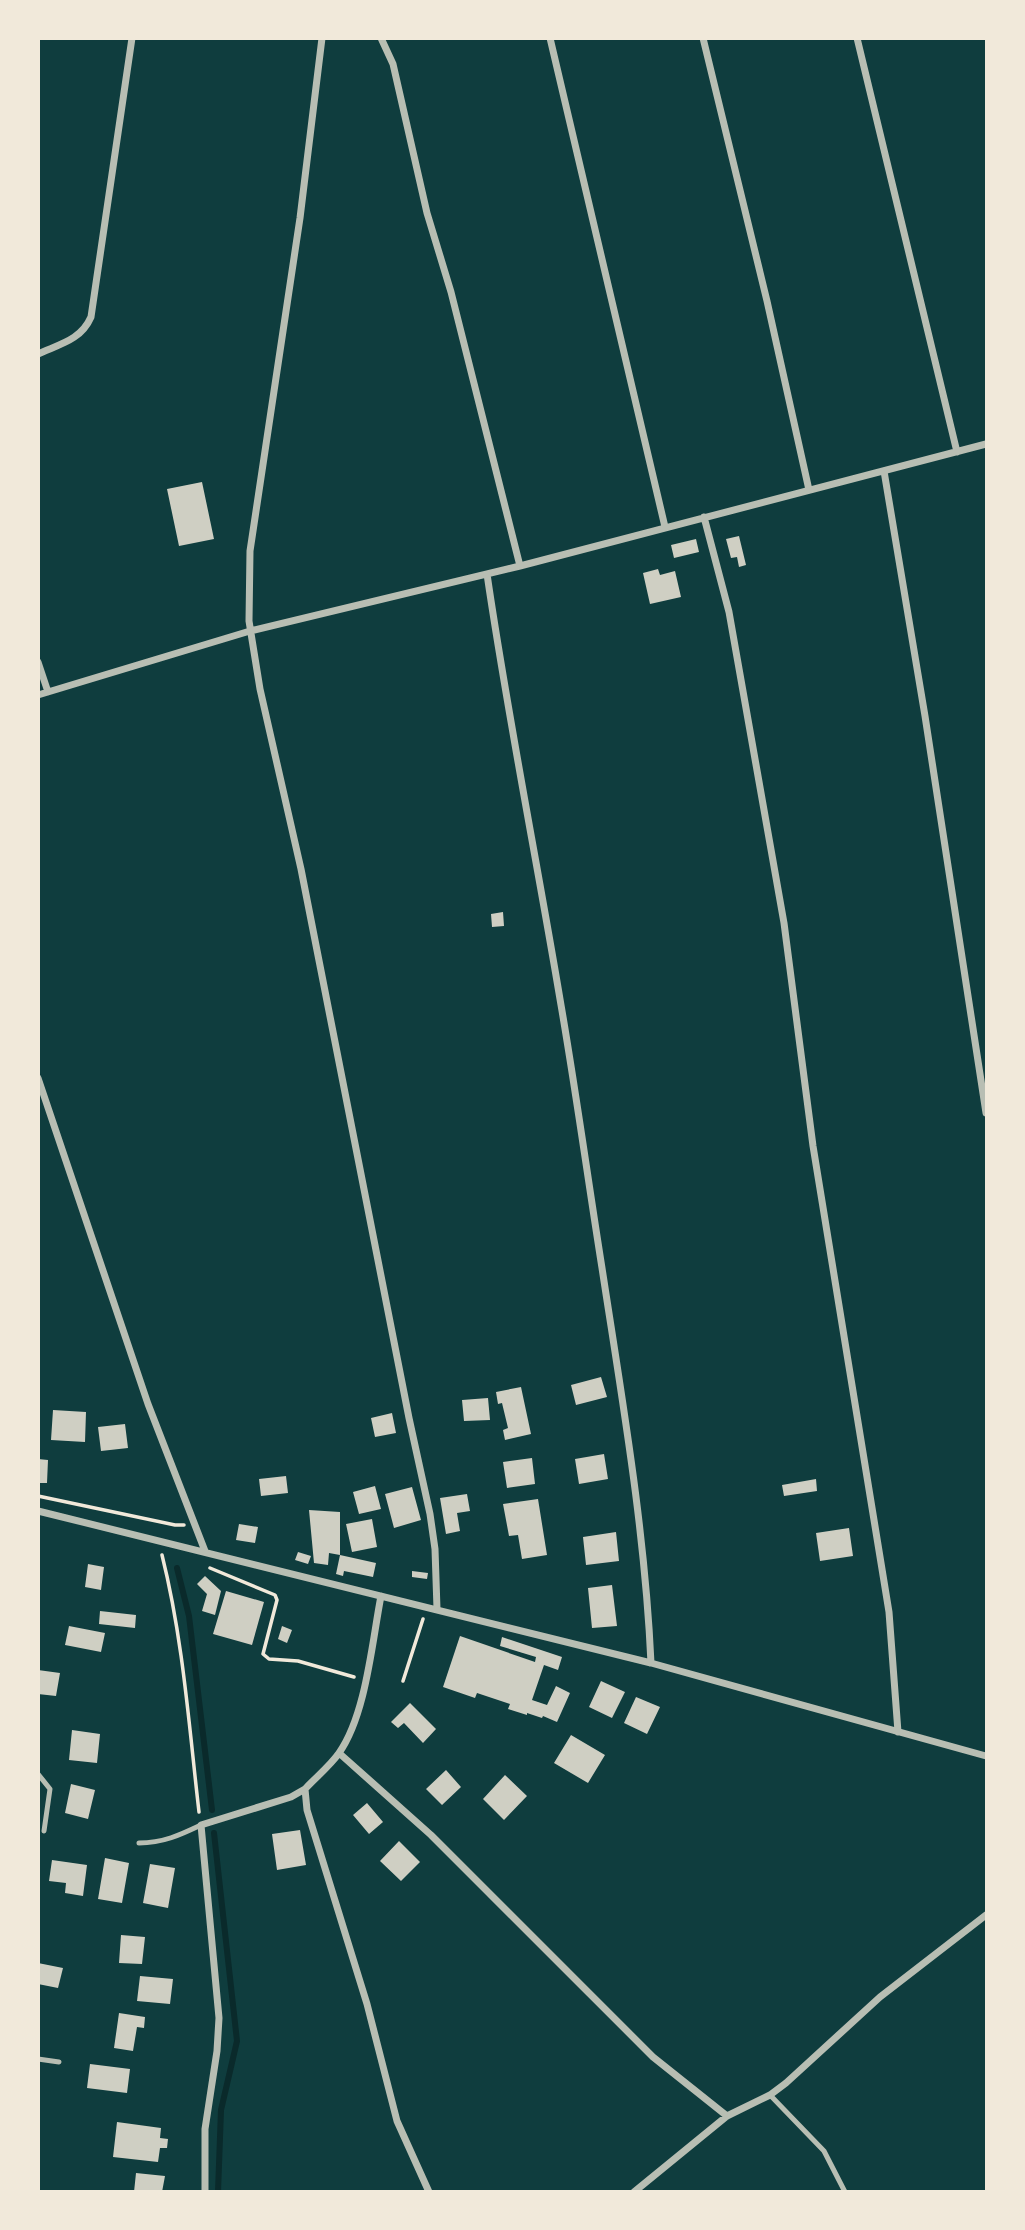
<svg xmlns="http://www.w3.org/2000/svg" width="1025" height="2230" font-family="'Space Grotesk',sans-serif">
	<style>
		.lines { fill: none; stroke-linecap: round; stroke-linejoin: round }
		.stream { stroke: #0a2a2b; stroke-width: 6 }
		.building { fill: #cfcfc3 }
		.path { stroke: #f1e9da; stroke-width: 3.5 }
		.service { stroke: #b8beb3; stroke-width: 5 }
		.minor { stroke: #b8beb3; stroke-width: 7 }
	</style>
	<rect width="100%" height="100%" fill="#0f3d3e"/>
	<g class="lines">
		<path class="stream" d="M177 1568 189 1616 212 1810
			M214 1833 237 2041 221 2110 218 2192"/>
	</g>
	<path class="building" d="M202 482 214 539 179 546 167 489Z
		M739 536 746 565 739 567 737 557 731 558 726 539Z
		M696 539 699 552 674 558 671 545Z
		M658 569 660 575 675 571 681 597 650 604 643 573Z
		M503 912 504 926 492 927 491 914Z
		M601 1377 607 1397 576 1405 571 1385Z
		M521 1387 531 1434 505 1440 503 1430 508 1428 502 1403 498 1404 496 1392Z
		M488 1398 490 1420 464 1421 462 1400Z
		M53 1410 86 1412 85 1442 51 1440Z
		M392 1413 396 1433 375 1437 371 1418Z
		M125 1424 128 1448 101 1451 98 1427Z
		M604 1454 608 1479 579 1484 575 1459Z
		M532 1458 535 1484 507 1488 503 1462Z
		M38 1459 48 1460 47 1483H38Z
		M286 1476 288 1493 261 1496 259 1479Z
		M816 1479 817 1491 784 1496 782 1485Z
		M375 1486 381 1509 359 1514 353 1492Z
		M412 1487 421 1520 394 1528 385 1494Z
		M467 1494 470 1511 457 1513 460 1531 446 1534 440 1498Z
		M538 1499 547 1555 522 1559 518 1535 509 1536 503 1504Z
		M309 1510 340 1512V1555L329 1553 328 1565 314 1563Z
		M372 1519 377 1547 352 1552 346 1524Z
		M239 1524 258 1527 255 1543 236 1540Z
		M849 1528 853 1556 820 1561 816 1533Z
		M616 1532 619 1561 586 1565 583 1537Z
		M298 1552 311 1556 308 1564 295 1560Z
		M340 1555 376 1563 373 1577 344 1571 343 1576 336 1574Z
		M88 1564 104 1567 101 1590 85 1587Z
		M412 1571 428 1573 427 1579 412 1577Z
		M205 1576 221 1591 215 1615 202 1611 207 1594 197 1584Z
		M612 1585 617 1626 592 1628 588 1588Z
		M226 1591 264 1602 252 1645 213 1634Z
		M100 1611 136 1615 135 1628 99 1624Z
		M69 1626 105 1633 101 1652 65 1645Z
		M282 1626 292 1630 287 1643 278 1639Z
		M460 1636 535 1662 536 1657 500 1646 502 1637 562 1657 558 1670 544 1665 532 1700 547 1705 556 1686 570 1693 557 1722 543 1716 542 1718 527 1713V1715L508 1709 510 1704 477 1693 475 1698 443 1687Z
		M38 1670 60 1673 56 1696 38 1694Z
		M601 1681 625 1692 612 1718 589 1707Z
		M636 1697 660 1707 647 1734 624 1723Z
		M410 1703 436 1729 423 1743 404 1723 398 1728 391 1722Z
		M72 1730 100 1734 97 1763 69 1760Z
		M571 1735 605 1755 588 1783 554 1763Z
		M446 1770 461 1787 442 1805 426 1789Z
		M505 1775 527 1796 504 1820 483 1799Z
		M71 1784 95 1790 88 1819 65 1813Z
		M367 1803 383 1822 369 1834 353 1815Z
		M300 1830 306 1865 277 1870 272 1834Z
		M399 1841 420 1862 401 1881 380 1861Z
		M105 1858 129 1863 122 1903 98 1899Z
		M52 1860 87 1865 83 1896 65 1893 66 1883 49 1881Z
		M150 1864 175 1868 168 1908 143 1903Z
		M121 1935 145 1937 142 1964 119 1963Z
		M38 1963 63 1968 58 1988 38 1984Z
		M140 1976 173 1979 170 2004 137 2001Z
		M119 2013 145 2017 144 2028 137 2027 133 2051 114 2048Z
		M90 2064 130 2069 127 2093 87 2088Z
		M117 2122 161 2128 160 2138 168 2139 167 2148H160L158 2162 113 2157Z
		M136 2173 165 2176 162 2192H134Z"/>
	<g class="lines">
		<path class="path" d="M38 1496 175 1525H184
			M162 1555C183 1639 189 1726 199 1812
			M210 1568 275 1595 277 1600 263 1654 269 1659 298 1661 354 1677
			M403 1681 423 1619"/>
		<path class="service" d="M38 1774 50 1789 44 1831
			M139 1843C163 1843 180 1835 201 1825
			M38 2059 59 2062
			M770 2095 824 2151 845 2192"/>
		<path class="minor" d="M322 38 300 218 250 551 249 621 260 689 301 869 409 1418 430 1514 435 1549 437 1609
			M381 38 393 64 427 213 451 292 520 566
			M550 38 665 527
			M703 38 767 301 809 490
			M857 38 957 452
			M38 354C60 344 81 340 91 317L132 38
			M884 471 925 716 986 1113
			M704 517 729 612 784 923 813 1146 889 1612 898 1732
			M487 574C508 718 537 861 561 1005 576 1092 588 1180 602 1268 622 1399 645 1530 651 1663
			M38 662 48 692
			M38 695 250 631 520 566 986 444
			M38 1078 148 1404 205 1551
			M38 1511 651 1663 986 1756
			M381 1596C372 1642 366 1715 339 1753 330 1766 316 1777 305 1789L307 1810 367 2004 397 2121 429 2192
			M339 1753 431 1835 653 2057 727 2116
			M205 2192V2129L217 2051 219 2018 201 1825 291 1797 305 1789
			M634 2192 727 2116 770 2095 786 2083 880 1997 986 1915"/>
	</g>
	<rect width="1025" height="2230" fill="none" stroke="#f1e9da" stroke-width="80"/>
</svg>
